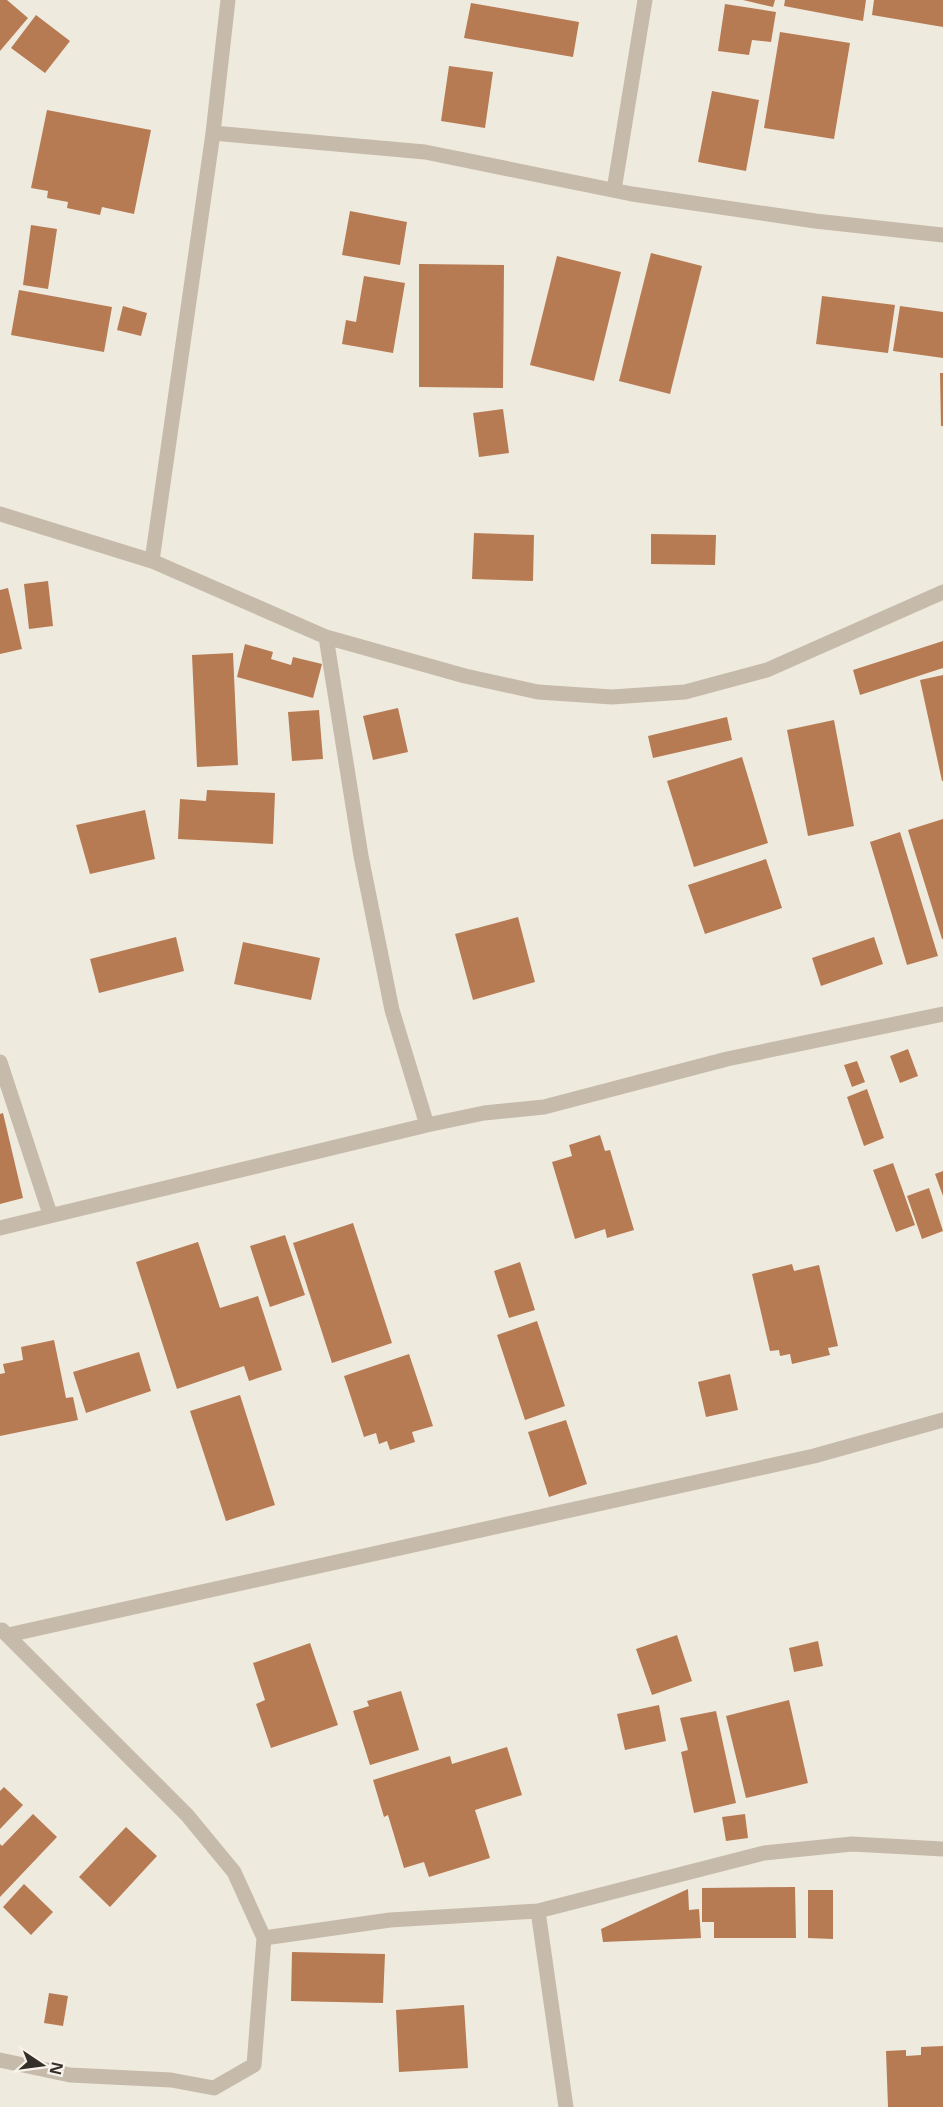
<svg xmlns="http://www.w3.org/2000/svg" width="943" height="2107" font-family="'Open Sans',sans-serif">
	<style>
		.building { fill: #b77b54 }
		.lines { fill: none; stroke-linecap: round; stroke-linejoin: round }
		.minor { stroke: #c6bbab; stroke-width: 15 }
	</style>
	<rect width="100%" height="100%" fill="#efeade"/>
	<path class="building" d="M0 0H7L28 18 0 51Z
		M743 0H775L773 7Z
		M785 0H866L863 21 784 6Z
		M874 0H943V27L872 15Z
		M471 3 579 22 573 57 464 38Z
		M725 4 776 12 771 42 752 40 749 55 718 51Z
		M36 15 70 41 45 73 11 48Z
		M780 32 850 43 834 139 764 128Z
		M449 66 493 72 485 128 441 121Z
		M712 91 759 100 746 171 698 162Z
		M47 110 151 130 134 214 102 207 100 215 67 208 68 202 47 198 48 191 31 188Z
		M350 211 407 222 400 265 342 255Z
		M31 225 57 229 48 289 23 285Z
		M651 253 702 266 670 394 619 381Z
		M557 256 621 272 594 381 530 365Z
		M419 264 504 265 503 388 419 387Z
		M364 276 405 283 393 353 342 344 346 320 356 322Z
		M19 290 112 307 104 352 11 335Z
		M822 296 895 305 888 353 816 344Z
		M123 306 147 313 141 336 117 330Z
		M900 306 943 312V358L893 351Z
		M940 373H943V426H941Z
		M503 409 509 453 479 457 473 413Z
		M474 533 534 535 533 581 472 579Z
		M651 534 716 535 715 565 651 564Z
		M48 581 53 626 29 629 24 584Z
		M8 588 22 649 0 654V590Z
		M943 641V668L860 695 853 670Z
		M245 644 273 652 271 659 291 665 293 657 322 664 313 698 237 677Z
		M233 653 238 765 197 767 192 655Z
		M943 675V781H942L920 680Z
		M398 708 408 752 373 760 363 716Z
		M319 710 323 759 292 761 288 712Z
		M727 717 732 740 653 758 648 736Z
		M834 720 854 826 808 836 787 730Z
		M742 757 768 843 694 867 667 781Z
		M207 790 275 793 273 844 178 839 180 799 206 801Z
		M145 810 155 859 90 874 76 825Z
		M943 819V939H942L908 830Z
		M900 832 938 956 907 965 870 842Z
		M766 859 782 908 705 934 688 885Z
		M518 917 535 982 473 1000 455 934Z
		M176 937 184 971 99 993 90 959Z
		M874 937 883 964 821 986 812 958Z
		M243 942 320 958 311 1000 234 984Z
		M908 1049 918 1076 900 1083 890 1056Z
		M857 1061 865 1082 852 1087 844 1065Z
		M867 1089 884 1138 864 1146 847 1097Z
		M3 1113 23 1198 0 1204V1114Z
		M600 1135 605 1151 610 1150 634 1230 607 1238 605 1229 575 1239 552 1162 572 1156 569 1145Z
		M893 1163 915 1225 896 1232 873 1170Z
		M943 1171V1196L935 1174Z
		M929 1188 943 1231 922 1239 907 1196Z
		M353 1223 392 1343 332 1363 293 1243Z
		M285 1235 305 1295 270 1307 250 1246Z
		M198 1242 220 1308 258 1296 282 1370 249 1381 244 1366 177 1389 136 1262Z
		M520 1262 535 1310 509 1318 494 1271Z
		M792 1264 794 1271 819 1265 838 1346 828 1348 830 1355 792 1364 790 1354 780 1356 779 1350 770 1351 752 1274Z
		M537 1321 565 1406 525 1420 497 1335Z
		M54 1340 66 1398 73 1397 78 1420 0 1436V1374L5 1373 3 1364 23 1360 21 1347Z
		M139 1352 151 1391 86 1413 73 1372Z
		M409 1354 433 1426 412 1432 415 1442 390 1450 387 1441 379 1444 376 1433 364 1437 344 1376Z
		M730 1374 738 1410 706 1417 698 1382Z
		M240 1395 275 1505 226 1521 190 1411Z
		M566 1420 587 1484 549 1497 528 1432Z
		M677 1635 692 1681 652 1695 636 1649Z
		M818 1641 823 1666 794 1672 789 1648Z
		M310 1643 338 1725 271 1748 256 1704 265 1700 253 1663Z
		M401 1691 419 1750 370 1765 353 1711 369 1706 367 1701Z
		M789 1700 808 1783 746 1798 726 1716Z
		M659 1705 666 1741 625 1750 617 1714Z
		M716 1711 736 1803 694 1813 681 1752 688 1750 680 1718Z
		M507 1747 522 1795 475 1810 490 1858 429 1877 424 1862 404 1868 388 1815 384 1817 373 1780 450 1756 452 1764Z
		M4 1787 23 1805 0 1829V1791Z
		M33 1814 57 1837 0 1897V1844L2 1846Z
		M745 1814 748 1838 726 1841 722 1817Z
		M126 1827 157 1856 110 1907 79 1877Z
		M24 1884 53 1912 31 1935 3 1907Z
		M795 1887 796 1938H714V1922H702V1888Z
		M688 1889 689 1910 699 1909 701 1938 603 1942 601 1929Z
		M808 1890H833V1939L808 1938Z
		M292 1952 385 1954 383 2003 291 2001Z
		M49 1993 68 1996 63 2026 44 2023Z
		M464 2005 468 2068 399 2072 396 2010Z
		M943 2046V2107H888L886 2051 906 2050V2056L921 2055V2047Z"/>
	<g class="lines">
		<path class="minor" d="M213 133 425 152 632 194 815 221 943 235
			M614 190 645 0
			M0 514 152 561 326 637 465 676 538 692 612 697 685 692 767 670 943 592
			M152 561 213 133 228 0
			M326 637 361 856 392 1010 427 1125
			M0 1062 50 1214
			M0 1228 427 1125 484 1113 544 1107 727 1059 943 1014
			M8 1635 814 1456 943 1420
			M538 1911 566 2107
			M264 1938 390 1920 538 1911 764 1853 852 1844 943 1849
			M0 2060 70 2075 171 2080 214 2088 254 2065 264 1938 234 1872 187 1815 2 1630"/>
	</g>
	<g transform="translate(42 2065) rotate(103)" stroke="#f7f3ea" stroke-width="4.5" paint-order="stroke">
	<path d="M0-4.5L10 22L0 15L-10 22Z" fill="#352f29"/>
	<text y="-9" font-size="16" font-weight="bold" text-anchor="middle" fill="#352f29">N</text>
	</g>
</svg>
